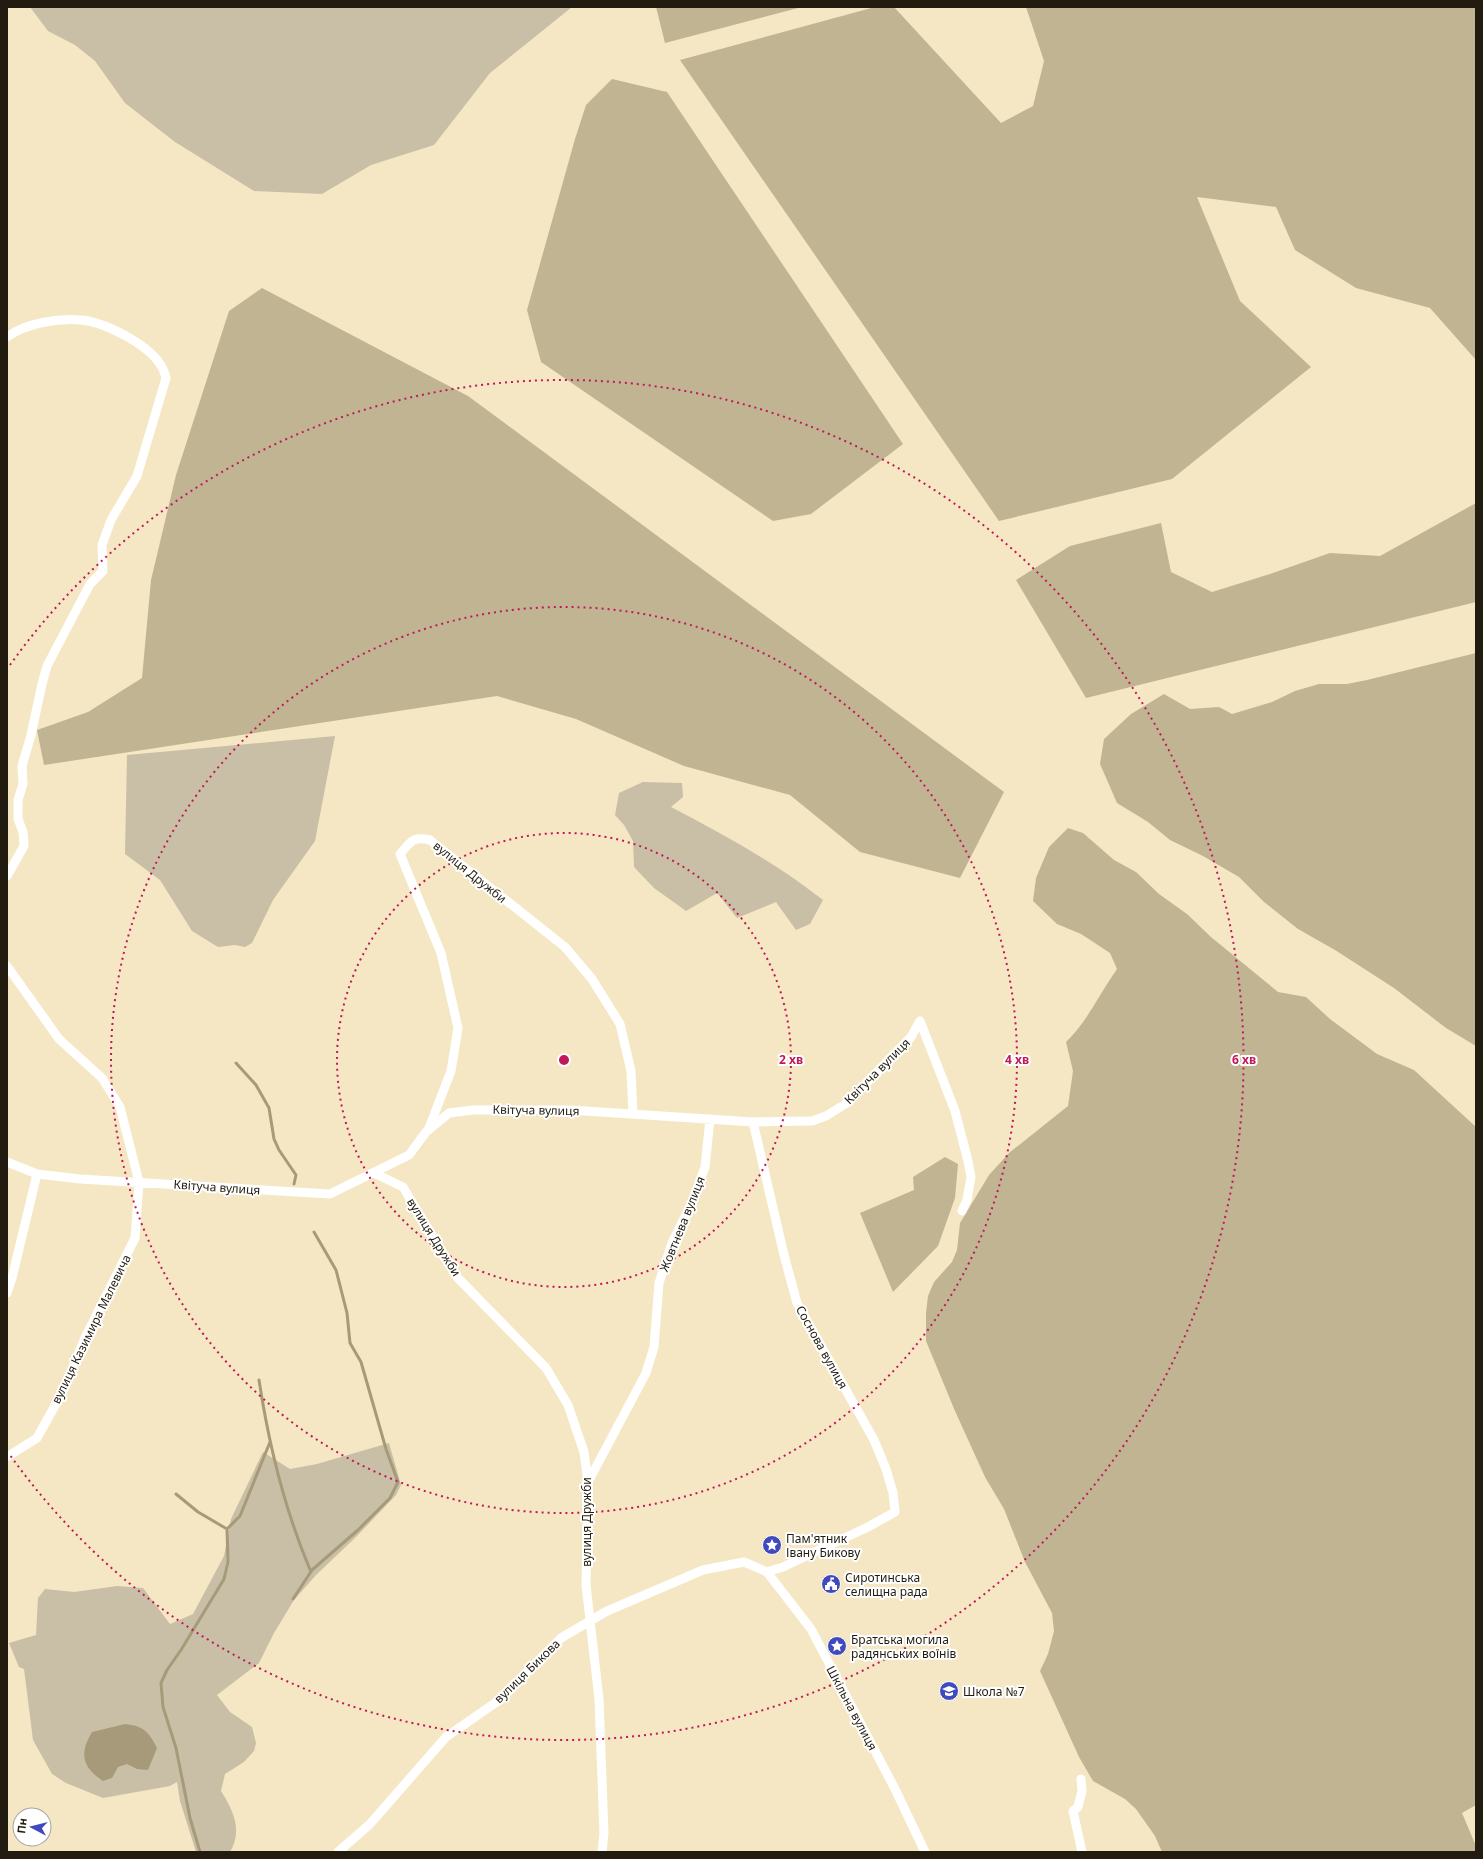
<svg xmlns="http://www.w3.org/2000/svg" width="1483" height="1859" font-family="'Noto Sans',sans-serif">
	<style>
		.green { fill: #c9bfa6 }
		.forest { fill: #c1b493 }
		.water { fill: #a79a7a }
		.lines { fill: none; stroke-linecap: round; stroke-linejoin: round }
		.stream { stroke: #a79a7a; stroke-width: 3 }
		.minor { stroke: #fff; stroke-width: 9 }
		.ring { fill: none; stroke: #c2185b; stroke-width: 2; stroke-dasharray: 2 4 }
		.labels { text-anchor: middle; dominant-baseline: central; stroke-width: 4; stroke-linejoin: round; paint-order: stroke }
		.street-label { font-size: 12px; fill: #211c0f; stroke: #fff }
		.poi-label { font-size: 12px; fill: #211c0f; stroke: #fff; text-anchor: start }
		.centre { fill: #c2185b; stroke: #fff; stroke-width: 2 }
		.ring-label { font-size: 12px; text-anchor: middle; font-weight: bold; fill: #c2185b; stroke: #fff; stroke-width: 4; stroke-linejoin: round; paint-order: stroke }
	</style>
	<rect width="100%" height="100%" fill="#f5e7c3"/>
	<path class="green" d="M30 7H572L490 73 434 145 371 165 322 194 254 191 175 142 125 103 95 61 75 45 48 31Z
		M335 736 315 841 273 900 252 943 245 947 235 945 218 947 192 931 160 880 125 854 127 755Z
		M643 782 682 783 683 797 671 807C724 835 775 862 823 900L810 924 796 930 776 902 737 918 717 893 686 911 654 888 634 867 633 841 624 825 615 815 619 793Z
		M389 1443 401 1485 396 1495 355 1538 316 1575 294 1600 274 1633 259 1663 217 1695 230 1712 252 1727 256 1743 254 1751 244 1762 225 1774 221 1791C233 1810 243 1830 230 1852H196L180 1801 177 1782 170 1786 103 1798 66 1783 52 1774 33 1740 24 1669 19 1667 9 1643 36 1635 38 1598 45 1589 74 1592 117 1586 143 1588 170 1624 193 1614 224 1556 231 1519 263 1452 290 1469 317 1464Z"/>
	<path class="forest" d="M656 7H802L665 43Z
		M875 7H894L1001 123 1033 106 1044 61 1026 7H1476V360L1430 308 1356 288 1295 250 1276 207 1197 197 1240 301 1311 367 1172 479 999 521 680 60Z
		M612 79 667 92 903 444 811 514 773 521 541 362 527 310 575 139 586 105Z
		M262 288 468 396 1004 792 960 878 860 852 790 795 684 766 576 719 497 696 44 765 37 730 88 712 142 678 151 580 176 475 229 311Z
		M1476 503V602L1086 698 1016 580 1070 546 1161 523 1171 572 1212 592 1270 574 1330 553 1380 556Z
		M1476 653V1046L1446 1028 1394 988 1335 950 1298 929 1264 902 1239 877 1203 856 1170 840 1148 822 1117 803 1100 764 1104 739 1131 714 1164 694 1190 709 1219 707 1232 714 1272 702 1295 691 1319 684H1347L1367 680Z
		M1068 828 1083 833 1114 860 1136 872 1159 894 1187 914 1211 937 1278 992 1306 997 1330 1019 1377 1054 1414 1070 1476 1127V1805L1462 1813 1476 1846V1852H1162L1155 1836 1136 1809 1125 1799 1093 1781 1079 1757 1040 1671 1048 1654 1054 1631 1052 1613 1025 1562 1004 1509 985 1477 955 1411 926 1341V1313L928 1296 934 1282 952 1262 957 1250 960 1223 989 1175 1009 1153 1068 1106 1073 1071 1066 1042C1087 1022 1100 993 1117 969L1110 953 1081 934 1057 924 1033 901 1036 878 1049 847Z
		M945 1157 958 1164 955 1198 938 1246 893 1292 860 1213 914 1190 913 1177Z"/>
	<path class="water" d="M125 1724C144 1726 149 1732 157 1748L148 1770 137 1769 127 1764 118 1767 112 1778 103 1781C82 1767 79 1754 92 1732Z"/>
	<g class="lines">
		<path class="stream" d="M236 1063 256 1085 269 1108 274 1139 279 1150 296 1175 294 1184
			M259 1380C269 1446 285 1511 311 1572
			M176 1494 198 1512 227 1529 228 1562 224 1579 181 1650 167 1670 161 1683 163 1707 176 1748 190 1818 200 1852
			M227 1529 240 1516 270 1442
			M293 1599 312 1570 358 1530 390 1498 398 1482 386 1449 361 1362 350 1343 347 1313 336 1270 314 1232"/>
		<path class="minor" d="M7 337C26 323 58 318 81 320 105 322 147 344 160 364 163 368 165 374 166 378L137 476 111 520 102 545 103 571 90 584 47 666 42 684 31 735 22 766 23 784 18 800V819L23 832 24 846 7 876
			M7 966 59 1039 102 1078 120 1107 139 1182 135 1238 85 1338 62 1393 37 1438 7 1457
			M920 1021 955 1111 968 1161 971 1177 967 1200 962 1211
			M429 1128 451 1071 458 1028 441 953 400 854C411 842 412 836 430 840L565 947 592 979 620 1024 631 1071 633 1114
			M7 1162 37 1174 80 1179 330 1194 409 1155 426 1132 449 1113 473 1110H570L753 1122 812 1121 826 1116 847 1103 911 1037 920 1021
			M374 1173 403 1187 457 1277 546 1368 568 1405 584 1452 588 1482 586 1585 599 1699 604 1833 602 1852
			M7 1293 12 1278 37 1174
			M588 1482 646 1373 654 1347 659 1283 672 1243 692 1202 705 1167 710 1119
			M767 1572 811 1629 895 1789 925 1852
			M1081 1779 1082 1791 1078 1807 1073 1811 1082 1852
			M338 1852 370 1824 446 1737 498 1701 561 1638 607 1611 703 1570 744 1562 767 1572 783 1567 868 1527 895 1512 893 1493 886 1469 874 1440 797 1303 784 1255 753 1122"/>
	</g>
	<g class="ring">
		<circle cx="564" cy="1060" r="227"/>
		<circle cx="564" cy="1060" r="453"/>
		<path d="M10 665A680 680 0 1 1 10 1455"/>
	</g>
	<defs>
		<symbol id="sight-disc" viewBox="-11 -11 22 22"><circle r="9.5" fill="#404abe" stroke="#fff"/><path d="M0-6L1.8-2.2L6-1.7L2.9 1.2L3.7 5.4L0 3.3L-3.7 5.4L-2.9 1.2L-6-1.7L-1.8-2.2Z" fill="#fff"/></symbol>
		<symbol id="civic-disc" viewBox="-11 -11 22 22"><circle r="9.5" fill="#404abe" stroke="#fff"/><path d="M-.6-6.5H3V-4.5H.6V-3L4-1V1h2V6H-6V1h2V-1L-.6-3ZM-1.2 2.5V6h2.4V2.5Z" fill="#fff"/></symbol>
		<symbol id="school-disc" viewBox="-11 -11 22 22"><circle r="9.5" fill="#404abe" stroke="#fff"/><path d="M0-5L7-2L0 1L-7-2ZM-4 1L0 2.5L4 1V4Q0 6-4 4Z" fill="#fff"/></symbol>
	</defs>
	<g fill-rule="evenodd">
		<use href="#sight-disc" x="761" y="1534" width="22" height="22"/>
		<use href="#civic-disc" x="820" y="1573" width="22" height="22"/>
		<use href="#sight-disc" x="826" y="1635" width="22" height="22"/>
		<use href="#school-disc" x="938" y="1680" width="22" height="22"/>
	</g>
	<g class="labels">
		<g class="street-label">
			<text transform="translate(470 872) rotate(39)">вулиця Дружби</text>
			<text transform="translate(877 1071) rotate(-45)">Квітуча вулиця</text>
			<text transform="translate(536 1110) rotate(1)">Квітуча вулиця</text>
			<text transform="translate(217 1187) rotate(4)">Квітуча вулиця</text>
			<text transform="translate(682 1224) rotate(-68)">Жовтнева вулиця</text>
			<text transform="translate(434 1237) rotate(58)">вулиця Дружби</text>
			<text transform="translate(91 1329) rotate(-64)">вулиця Казимира Малевича</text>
			<text transform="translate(822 1347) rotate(61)">Соснова вулиця</text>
			<text transform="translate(586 1522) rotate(-90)">вулиця Дружби</text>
			<text transform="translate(527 1671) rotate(-44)">вулиця Бикова</text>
			<text transform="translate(852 1708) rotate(62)">Шкільна вулиця</text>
		</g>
		<g class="poi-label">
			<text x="786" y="1538">Пам'ятник<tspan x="786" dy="14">Івану Бикову</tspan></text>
			<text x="845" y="1577">Сиротинська<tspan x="845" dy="14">селищна рада</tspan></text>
			<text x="851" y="1639">Братська могила<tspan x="851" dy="14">радянських воїнів</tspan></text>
			<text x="963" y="1691">Школа №7</text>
		</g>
	</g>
	<circle cx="564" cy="1060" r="6" class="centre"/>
	<g class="ring-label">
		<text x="791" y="1064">2 хв</text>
		<text x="1017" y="1064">4 хв</text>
		<text x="1244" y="1064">6 хв</text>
	</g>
	<rect width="1483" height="1859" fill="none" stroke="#211c0f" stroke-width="16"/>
	<g transform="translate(32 1827) rotate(277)"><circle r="19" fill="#ffffff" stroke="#a6a49f"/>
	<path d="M0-3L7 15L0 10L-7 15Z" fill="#404abe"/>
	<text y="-6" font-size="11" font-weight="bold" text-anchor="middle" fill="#211c0f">Пн</text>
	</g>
</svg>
